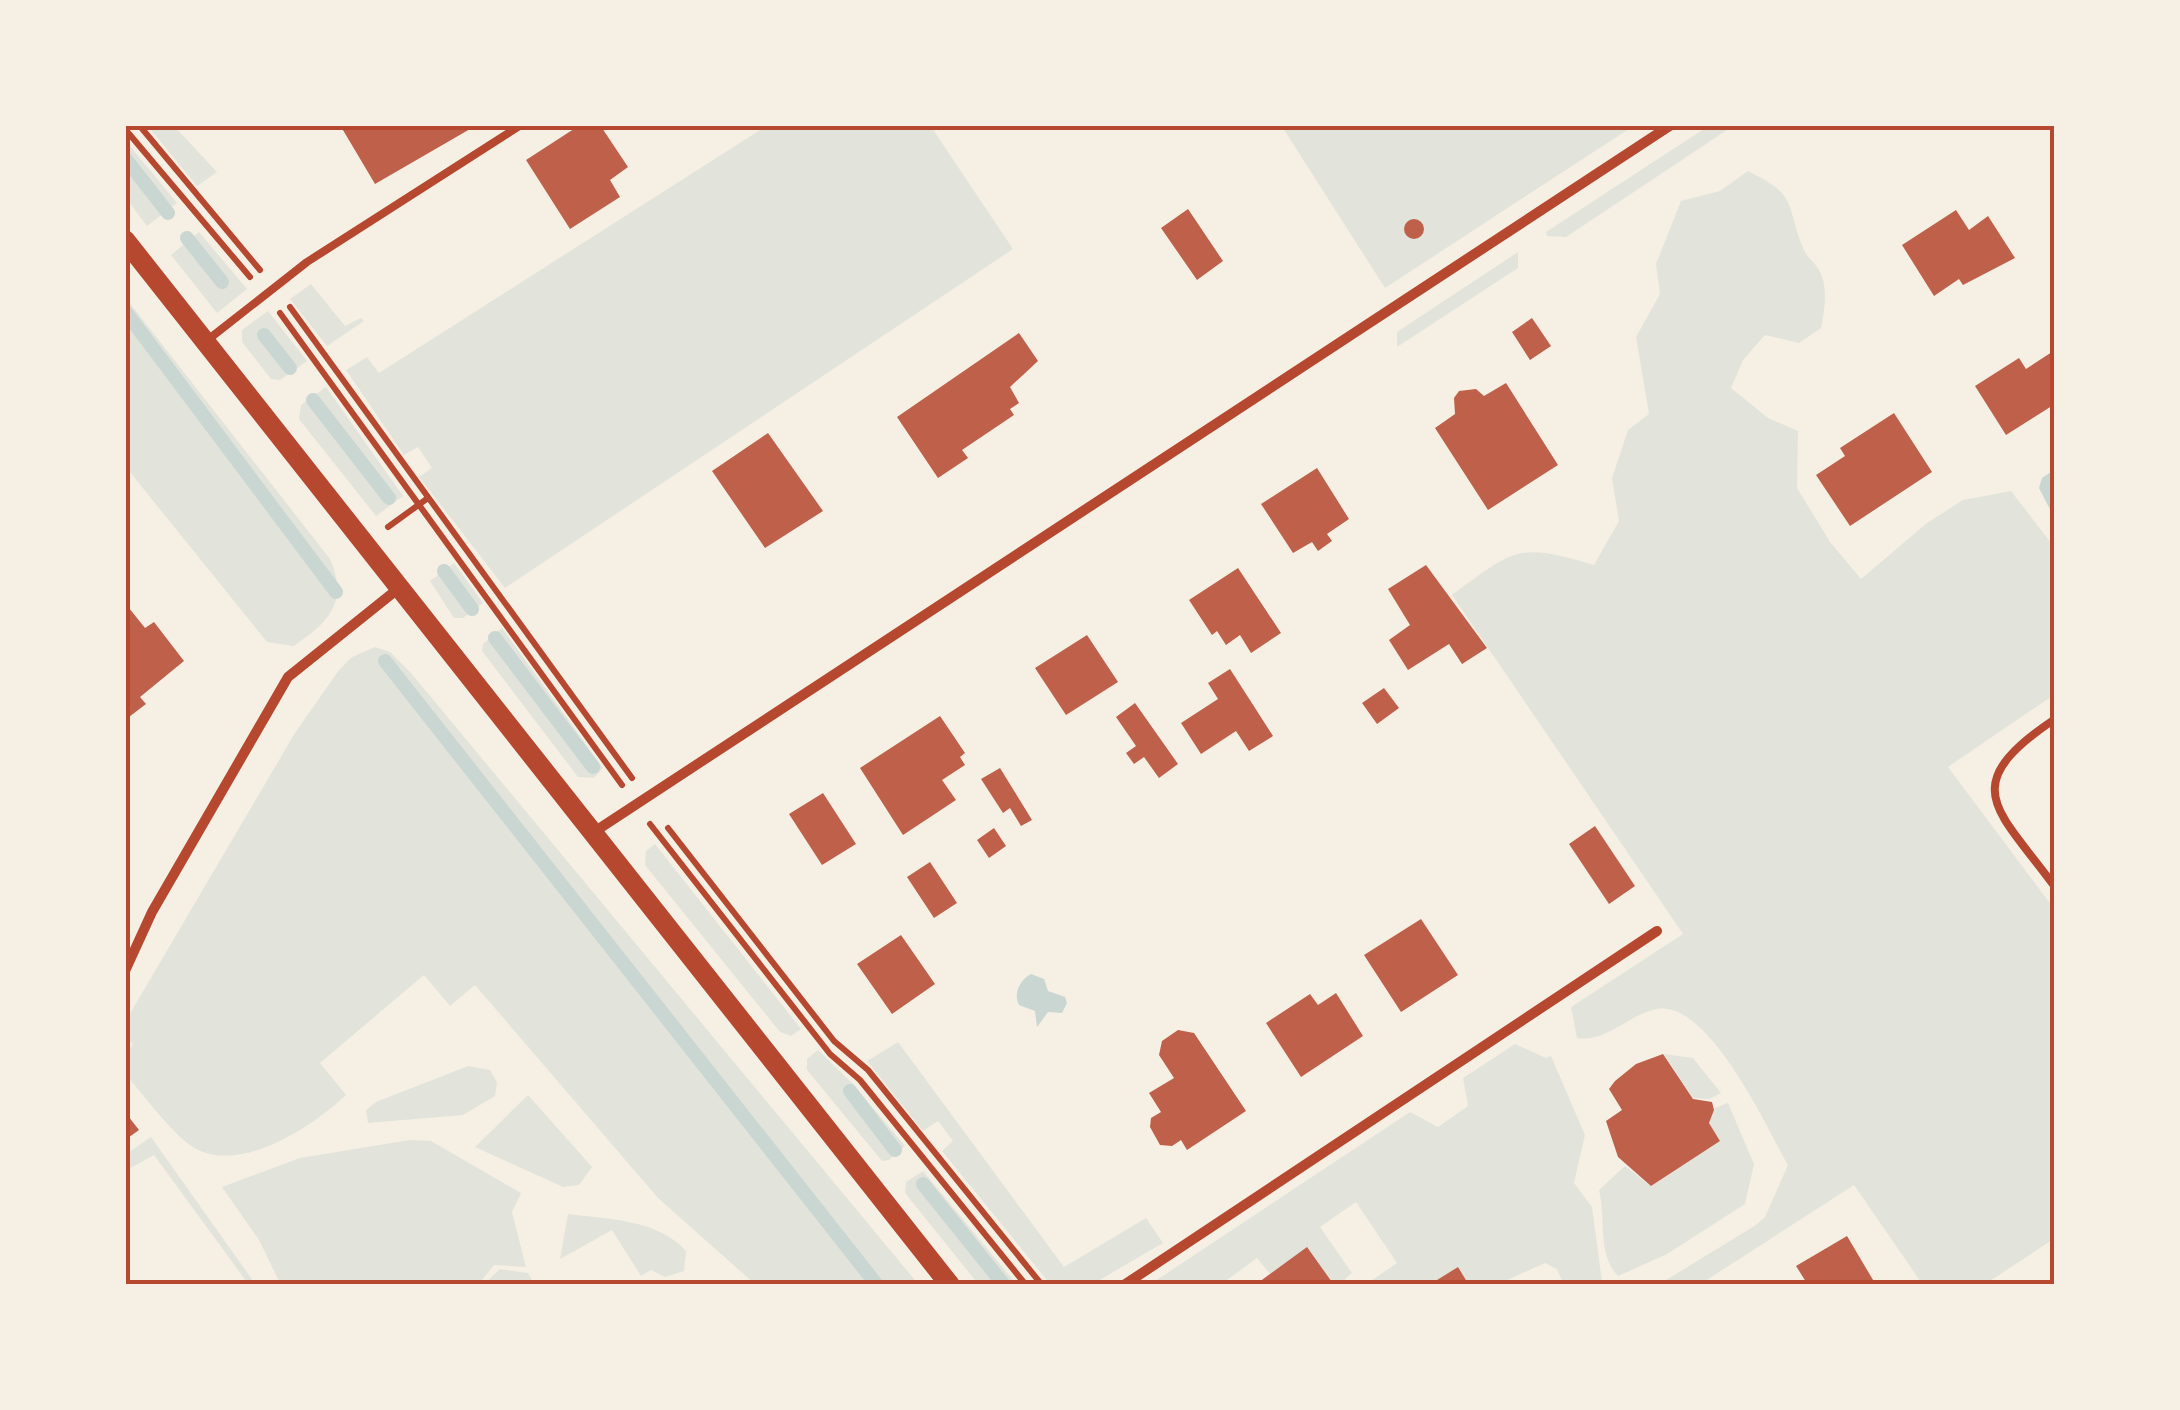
<svg xmlns="http://www.w3.org/2000/svg" width="2180" height="1410" font-family="Jost,sans-serif">
	<style>
		.green { fill: #e2e4dc }
		.water { fill: #c9d6d2 }
		.lines { fill: none; stroke-linecap: round; stroke-linejoin: round }
		.stream { stroke: #c9d6d2; stroke-width: 14 }
		.building { fill: #bf614a }
		.path { stroke: #b5482f; stroke-width: 6 }
		.service { stroke: #b5482f; stroke-width: 8 }
		.minor { stroke: #b5482f; stroke-width: 10 }
		.secondary { stroke: #b5482f; stroke-width: 20 }
		.neatline { fill: none; stroke: #b5482f; stroke-width: 4 }
	</style>
	<rect width="100%" height="100%" fill="#f6efe4"/>
	<path class="green" d="M147 125H173L217 172 197 186Z
		M768 125H930L1013 249 505 588 419 477 432 468 418 447 404 455 346 370 367 357 379 373Z
		M1281 125H1635L1385 288Z
		M1710 125 1733 126 1566 237 1547 236 1546 232Z
		M125 140 177 203 147 226 125 197Z
		M1748 171C1799 196 1785 203 1803 248 1806 256 1813 261 1817 267 1829 284 1825 309 1821 328L1799 343 1765 335 1743 360 1731 388 1768 418 1798 431 1797 488 1830 542 1861 579 1927 523 1963 500 2011 491 2055 548V694L1948 767 2055 910V1238L1984 1285H1923L1854 1185 1699 1285H1658L1756 1225 1765 1217 1788 1165C1766 1127 1709 1000 1657 1009 1629 1014 1606 1043 1577 1038L1571 1007 1683 934 1452 595C1515 549 1517 542 1594 565L1619 521 1612 478 1628 430 1649 414 1636 337 1660 294 1656 264 1681 201 1720 191Z
		M199 232 247 289 217 313 171 255Z
		M1518 252V268L1397 347V332Z
		M311 284 345 326 361 318 364 321 327 346 290 299Z
		M125 297 330 559C349 602 329 622 294 646L267 642 125 466Z
		M268 311 307 361 280 380 271 379 242 342V330Z
		M326 387 403 496 376 516 299 419 301 405Z
		M454 563 483 603 463 618H454L430 581Z
		M502 628 603 768 594 778 578 777 482 651 483 644Z
		M375 647 390 652 411 673 919 1285H756L658 1198 475 985 450 1006 424 975 320 1063 346 1095C312 1127 234 1180 187 1143 164 1124 145 1096 125 1074V1057L133 1044 125 1037V1022L295 733 339 670 352 657Z
		M655 844 801 1029 791 1036 780 1032 645 865 646 851Z
		M898 1042 1064 1267 1146 1218 1163 1243 1091 1285H1051L942 1151 953 1141 938 1121 923 1131 867 1061Z
		M1515 1044 1546 1058 1551 1056 1585 1135 1574 1183 1592 1207 1602 1282 1564 1285 1557 1269 1545 1263 1496 1285H1469L1458 1267 1437 1280 1440 1285H1410L1406 1280 1399 1285H1376L1372 1280 1397 1263 1356 1202 1320 1227 1352 1273 1345 1279 1349 1285H1334L1307 1248 1270 1274 1257 1258 1220 1285H1149L1410 1112 1438 1127 1468 1106 1463 1078Z
		M818 1050 853 1084 905 1146 889 1160 882 1161 807 1070V1059Z
		M1664 1054 1693 1058 1721 1093 1709 1099 1693 1098Z
		M468 1066 490 1070 497 1082 495 1096 463 1115 368 1123 366 1110 376 1102Z
		M528 1095 592 1167 579 1185 563 1187 475 1147Z
		M1728 1103 1754 1164 1745 1204 1667 1254 1618 1276C1597 1255 1606 1217 1599 1190L1625 1166 1651 1186 1720 1141 1709 1123 1715 1108Z
		M151 1137 256 1285H249L154 1155 125 1171V1155Z
		M410 1140 431 1141 521 1193 512 1212 526 1267 494 1265 478 1285H281L259 1240 222 1187 300 1158Z
		M923 1171 1017 1285H979L905 1193 906 1182Z
		M568 1214C606 1219 658 1219 686 1251L684 1271 665 1277 651 1270 641 1276 612 1230 560 1259Z
		M500 1269 528 1273 535 1285H483Z"/>
	<path class="water" d="M2055 469V519L2039 488 2042 478Z
		M1031 974 1044 979 1048 991 1065 997 1067 1003 1062 1013 1048 1012 1037 1027 1035 1011 1019 1005C1013 993 1020 980 1031 974Z"/>
	<g class="lines">
		<path class="stream" d="M125 158 168 213
			M187 238 222 282
			M125 311 336 592
			M264 335 290 368
			M313 400 389 498
			M444 571 472 609
			M495 638 593 767
			M385 661 877 1285
			M850 1091 895 1150
			M923 1184 1004 1285"/>
	</g>
	<path class="building" d="M340 125H477L375 184Z
		M580 125H600L628 167 610 180 620 197 570 229 526 160Z
		M1188 209 1223 261 1197 280 1161 228Z
		M1956 210 1969 230 1988 216 2015 258 1963 285 1959 279 1934 296 1902 245Z
		M1404 229a10 10 0 1 1 20 0a10 10 0 1 1-20 0Z
		M1532 318 1551 346 1530 360 1512 332Z
		M1019 333 1038 361 1010 387 1019 403 1010 409 1014 415 962 450 968 458 938 478 897 417Z
		M2055 350V404L2006 435 1975 386 2019 358 2026 369Z
		M1506 383 1558 465 1488 510 1435 428 1455 414 1454 398 1459 391 1476 389 1484 396Z
		M1894 413 1932 472 1850 526 1816 475 1845 456 1840 448Z
		M768 433 823 511 765 548 712 471Z
		M1317 468 1349 519 1327 534 1332 541 1318 551 1312 542 1293 553 1261 504Z
		M1426 565 1487 648 1462 664 1449 644 1408 670 1389 640 1410 625 1388 589Z
		M1238 568 1281 633 1251 653 1240 635 1226 645 1217 631 1212 635 1189 600Z
		M125 603 145 628 154 622 184 661 140 697 146 704 125 720Z
		M1087 635 1118 682 1066 715 1035 668Z
		M1230 669 1273 736 1249 751 1236 731 1201 754 1181 723 1218 699 1208 683Z
		M1384 688 1399 708 1377 724 1362 703Z
		M1135 703 1178 764 1159 778 1144 757 1134 764 1126 753 1136 746 1116 717Z
		M940 716 965 753 960 757 965 765 942 780 956 800 903 835 860 768Z
		M1000 768 1032 820 1021 826 1010 808 1003 813 981 779Z
		M823 793 856 844 822 865 789 814Z
		M1595 826 1635 886 1609 904 1569 844Z
		M994 828 1006 846 989 858 977 840Z
		M930 862 957 903 934 918 907 877Z
		M1421 919 1458 975 1401 1012 1364 955Z
		M901 935 935 984 892 1014 857 964Z
		M1336 993 1363 1036 1301 1077 1266 1023 1310 994 1318 1005Z
		M1178 1030 1194 1033 1246 1111 1187 1150 1181 1140 1172 1146 1160 1145 1150 1127 1151 1118 1161 1112 1149 1093 1174 1078 1159 1055 1162 1041Z
		M1663 1054 1693 1099 1712 1102 1714 1110 1709 1123 1720 1141 1651 1186 1618 1157 1606 1121 1622 1110 1609 1089 1615 1081 1636 1064Z
		M125 1112 139 1130 125 1140Z
		M1847 1236 1876 1285H1808L1796 1266Z
		M1307 1247 1334 1285H1255Z
		M1458 1267 1469 1285H1440L1437 1280Z"/>
	<g class="lines">
		<path class="path" d="M139 125 260 270
			M125 129 250 277
			M290 307 632 778
			M280 313 622 785
			M388 527 428 498
			M650 824 830 1054 860 1080 1026 1285
			M668 828 834 1041 868 1070 1042 1285"/>
		<path class="service" d="M205 342 307 262 521 125
			M2055 719C1955 786 1997 808 2055 887"/>
		<path class="minor" d="M594 832 1671 125
			M125 971 152 912 288 677 399 588
			M1124 1285 1657 931"/>
		<path class="secondary" d="M125 240 950 1285"/>
	</g>
	<rect width="2180" height="1410" fill="none" stroke="#f6efe4" stroke-width="255"/>
	<rect x="128" y="128" width="1924" height="1154" class="neatline"/>
</svg>
